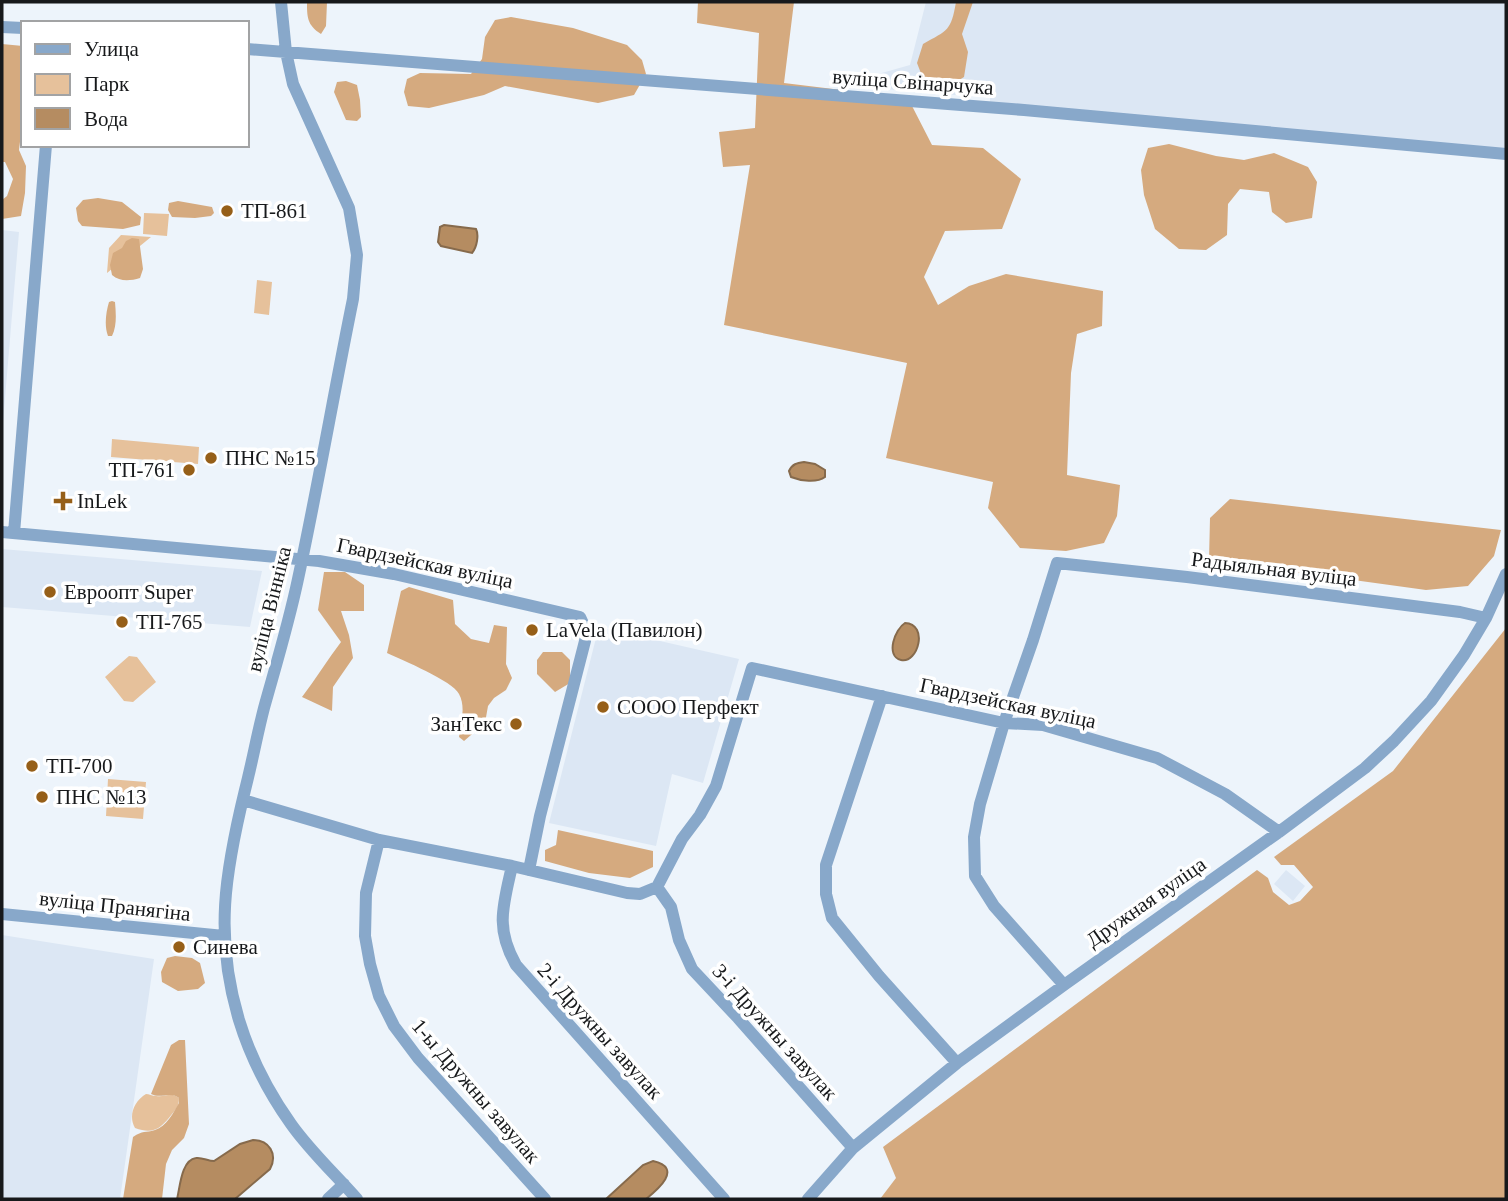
<svg xmlns="http://www.w3.org/2000/svg" width="1508" height="1201" font-family="Georgia,serif">
	<style>
		.built { fill: #dce7f4 }
		.green { fill: #e6c19b }
		.forest { fill: #d5aa7f }
		.water { fill: #b58c61; stroke: #866a4c; stroke-width: 2 }
		.lines { fill: none; stroke-linecap: round; stroke-linejoin: round }
		.minor { stroke: #88a8ca; stroke-width: 12 }
		.poi-dot { fill: #965f18; stroke: #fff; stroke-width: 2.5 }
		.labels { text-anchor: middle; dominant-baseline: central; stroke-width: 7; stroke-linejoin: round; paint-order: stroke }
		.street-label { font-size: 21px; fill: #17191b; stroke: #fff }
		.poi-label { font-size: 21px; fill: #17191b; stroke: #fff; text-anchor: start }
	</style>
	<rect width="100%" height="100%" fill="#edf4fb"/>
	<path class="built" d="M926 2H1506V154L990 108V98L839 85 910 65Z
		M2 230 19 232 2 434Z
		M2 549 262 571 250 627 2 607Z
		M603 628 739 659 703 783 672 774 656 846 549 823 596 638Z
		M1286 870 1305 886 1293 901 1274 884Z
		M2 935 154 959 120 1199H2Z"/>
	<path class="green" d="M144 213 169 214 167 236 143 234Z
		M121 235 151 237 107 273 109 248Z
		M257 280 272 282 269 315 254 313Z
		M112 439 199 447 198 464 111 457Z
		M129 656 137 657 156 682 133 702 124 701 105 677Z
		M108 779 146 782 143 819 106 816Z
		M146 1094C149 1094 152 1096 156 1096 165 1098 170 1091 179 1098 179 1106 177 1108 172 1114 161 1128 154 1135 135 1128 128 1116 134 1101 146 1094Z"/>
	<path class="forest" d="M307 2H327L326 26 321 34C307 25 307 17 307 2Z
		M698 2H794L784 83 858 92 912 106 932 145 983 148 1021 179 1002 229 945 231 924 277 938 305 969 286 1006 274 1103 291 1102 326 1077 334 1071 373 1067 475 1120 485 1117 516 1104 543 1066 551 1020 548 988 508 993 482 886 458 907 363 724 325 750 165 723 167 719 132 755 128 759 33 697 23Z
		M956 2H973L962 34 968 52 964 77 946 88 926 86 917 63 923 44C948 30 951 31 956 2Z
		M511 17 573 28 627 45 642 60 646 74 634 95 598 103 505 86 484 95 429 108 408 106 404 92 407 79 420 73 471 74 482 59 485 37 495 20Z
		M2 44 23 46V117L19 150 26 166 25 193 21 216 2 219V200L7 196 13 179 5 162H2Z
		M346 81 357 85 360 100 361 117 357 121 346 120 334 92 337 82Z
		M1169 144 1216 156 1244 160 1274 153 1308 167 1317 182 1312 218 1286 223 1272 212 1269 192 1240 189 1228 204 1227 235 1206 250 1179 249 1155 229 1144 195 1141 170 1148 148Z
		M98 198 122 202 141 217 140 225 123 229 82 226 78 221 76 208 83 200Z
		M178 201 212 207 214 213 211 216 195 218 172 217 168 210 169 203Z
		M132 238 139 239 143 269 140 278C130 281 120 282 112 275L110 265 113 253 122 248 126 241Z
		M112 301 115 302C116 314 117 326 112 336H108C104 326 106 312 109 302Z
		M1230 499 1501 530 1494 556 1468 586 1426 590 1209 560 1210 518Z
		M324 572H345L364 585V611H341L349 635 353 658 333 687 332 711 302 697C316 679 327 660 341 642L318 610Z
		M409 587 453 600 455 624 471 639 489 643 494 625 507 627 506 664 512 678 506 690 494 698 488 706 485 723 464 741 459 737C461 723 466 707 459 694 453 681 402 660 387 653L401 591Z
		M1506 628V1199H880L896 1178 883 1147 1257 870 1268 878 1273 892 1289 905 1300 901 1313 887 1294 865H1281L1274 857 1393 771Z
		M543 652H562L570 660V683L555 692 537 674V660Z
		M558 830 653 851V867L630 878 589 873 545 861V850L556 845Z
		M175 956 192 958 200 963 205 983 198 989 178 991 162 982 161 972 167 958Z
		M179 1040H185L189 1124 184 1138 172 1150 166 1164 162 1199H123L133 1137C143 1130 145 1133 155 1130 166 1127 174 1112 179 1103V1098C170 1091 161 1099 151 1094L171 1045Z"/>
	<path class="water" d="M444 225 476 229C479 235 477 247 472 253L441 246 438 242 440 227Z
		M804 462 815 464 825 470V477C817 483 801 481 791 477L789 471C792 464 797 463 804 462Z
		M905 623C929 624 918 664 901 660 885 656 895 629 905 623Z
		M253 1140C269 1140 278 1154 270 1169L235 1199H177C180 1188 181 1160 196 1158 202 1157 208 1161 214 1161L240 1144Z
		M653 1161C684 1168 657 1190 646 1199H606L643 1165Z"/>
	<g class="lines">
		<path class="minor" d="M281 2 286 52 293 84 349 208 357 255 353 299C334 392 318 486 298 579 289 622 276 665 264 708 257 735 252 763 245 790 225 872 214 937 239 1020 250 1056 269 1093 291 1124 310 1151 335 1174 357 1199
			M2 27 23 28
			M247 49 1024 110 1506 154
			M2 532 319 561 394 574 580 617 586 630 585 641 540 816 529 870
			M14 533 46 145
			M882 696 826 865V894L832 918 879 976 957 1063
			M243 800 379 840 512 866 627 893 640 894 657 887
			M379 840 366 893 365 936 370 964 379 996 394 1026 418 1058 545 1199
			M512 866C503 906 495 928 516 965L724 1199
			M2 914 224 936
			M1064 985 994 906 975 876 974 837 980 804 1004 723 1033 640 1057 563 1187 577 1460 612 1486 618
			M853 1148 738 1018 692 969 679 940 671 907 657 887 682 839 700 815 716 786 752 668 1004 723 1043 725 1157 758 1225 794 1279 832
			M328 1199 344 1184
			M808 1199 853 1148 957 1063 1064 985 1279 832 1365 768 1394 741 1431 701 1464 655 1486 618 1506 574"/>
	</g>
	<g class="poi-dot">
		<circle cx="227" cy="211" r="7"/>
		<circle cx="211" cy="458" r="7"/>
		<circle cx="189" cy="470" r="7"/>
		<path d="M59.5 490.5h7v7h7v7h-7v7h-7v-7h-7v-7h7z"/>
		<circle cx="50" cy="592" r="7"/>
		<circle cx="122" cy="622" r="7"/>
		<circle cx="532" cy="630" r="7"/>
		<circle cx="603" cy="707" r="7"/>
		<circle cx="516" cy="724" r="7"/>
		<circle cx="32" cy="766" r="7"/>
		<circle cx="42" cy="797" r="7"/>
		<circle cx="179" cy="947" r="7"/>
	</g>
	<g class="labels">
		<g class="street-label">
			<text transform="translate(913 82) rotate(4)">вуліца Свінарчука</text>
			<text transform="translate(425 563) rotate(12)">Гвардзейская вуліца</text>
			<text transform="translate(1274 569) rotate(7)">Радыяльная вуліца</text>
			<text transform="translate(269 609) rotate(-76)">вуліца Вінніка</text>
			<text transform="translate(1008 703) rotate(12)">Гвардзейская вуліца</text>
			<text transform="translate(1146 902) rotate(-35)">Дружная вуліца</text>
			<text transform="translate(115 906) rotate(6)">вуліца Пранягіна</text>
			<text transform="translate(600 1031) rotate(48)">2-і Дружны завулак</text>
			<text transform="translate(775 1032) rotate(48)">3-і Дружны завулак</text>
			<text transform="translate(476 1091) rotate(49)">1-ы Дружны завулак</text>
		</g>
		<g class="poi-label">
			<text x="241" y="211">ТП-861</text>
			<text x="225" y="458">ПНС №15</text>
			<text x="175" y="470" text-anchor="end">ТП-761</text>
			<text x="77" y="501">InLek</text>
			<text x="64" y="592">Евроопт Super</text>
			<text x="136" y="622">ТП-765</text>
			<text x="546" y="630">LaVela (Павилон)</text>
			<text x="617" y="707">СООО Перфект</text>
			<text x="502" y="724" text-anchor="end">ЗанТекс</text>
			<text x="46" y="766">ТП-700</text>
			<text x="56" y="797">ПНС №13</text>
			<text x="193" y="947">Синева</text>
		</g>
	</g>
	<rect width="1508" height="1201" fill="none" stroke="#17191b" stroke-width="7"/>
	<rect x="21" y="21" width="228" height="126" fill="#ffffff" stroke="#a2a3a4" stroke-width="2"/>
	<rect x="35" y="44" width="35" height="10" fill="#88a8ca" stroke="#a2a3a4" stroke-width="2"/>
	<text x="84" y="56" font-size="21" fill="#17191b">Улица</text>
	<rect x="35" y="74" width="35" height="21" fill="#e6c19b" stroke="#a2a3a4" stroke-width="2"/>
	<text x="84" y="91" font-size="21" fill="#17191b">Парк</text>
	<rect x="35" y="108" width="35" height="21" fill="#b58c61" stroke="#a2a3a4" stroke-width="2"/>
	<text x="84" y="126" font-size="21" fill="#17191b">Вода</text>
</svg>
